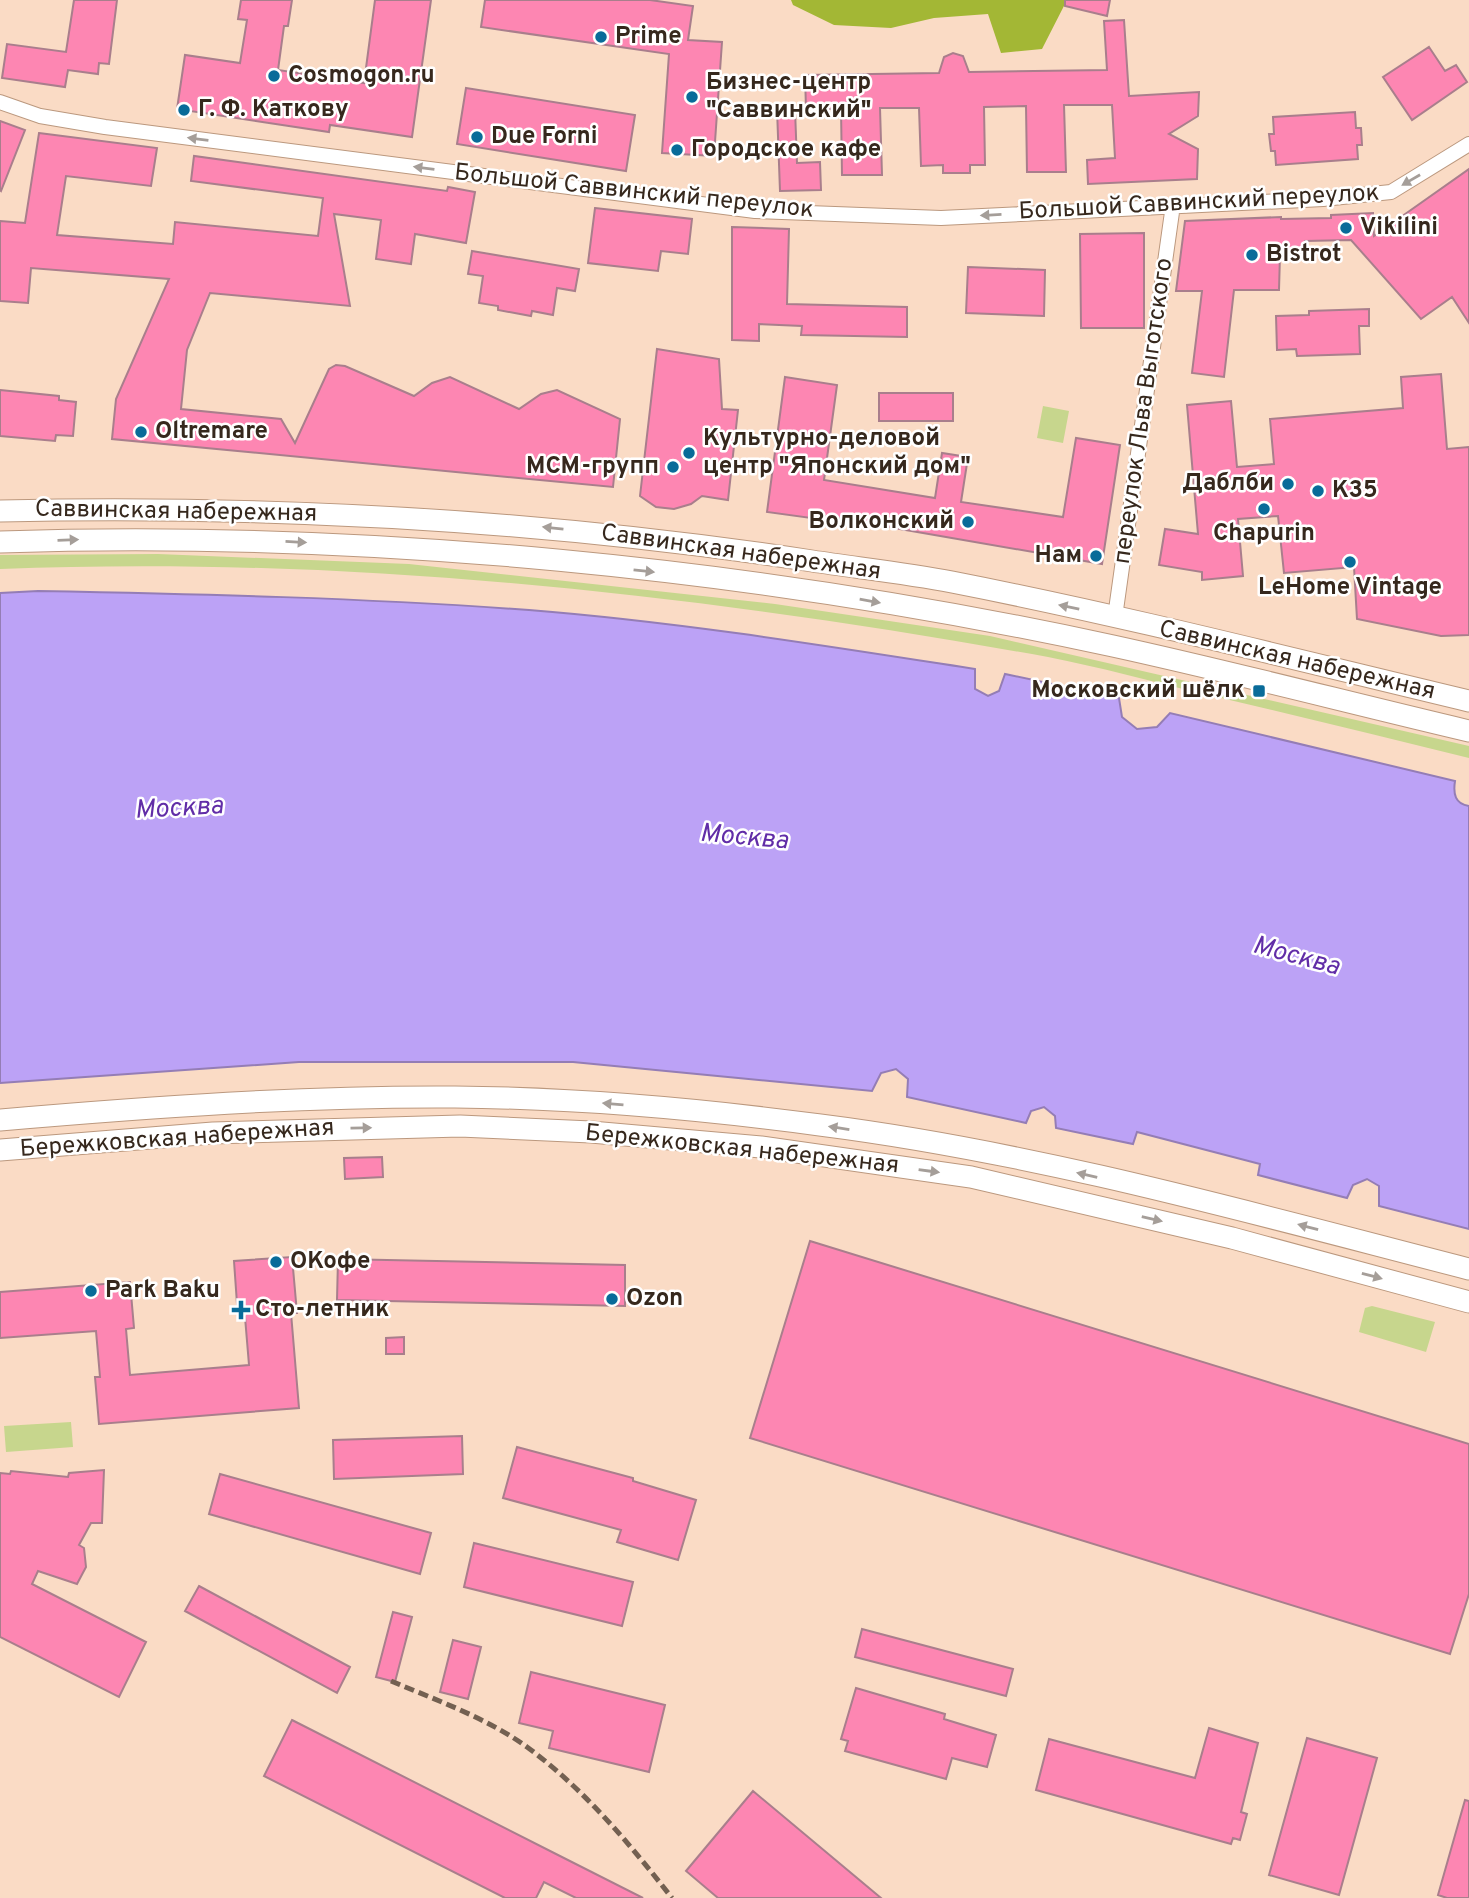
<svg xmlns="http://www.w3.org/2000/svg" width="1469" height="1898" font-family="Overpass,sans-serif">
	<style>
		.green { fill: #c7d68d }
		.forest { fill: #a3b735 }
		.water { fill: #bca2f6; stroke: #947db5; stroke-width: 2 }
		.building { fill: #fd86b2; stroke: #a97e8c; stroke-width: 2 }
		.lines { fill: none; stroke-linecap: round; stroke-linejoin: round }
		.street-casing { stroke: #bb987e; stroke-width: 16 }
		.secondary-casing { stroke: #bb987e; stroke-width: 23 }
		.street { stroke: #fff; stroke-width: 14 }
		.secondary { stroke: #fff; stroke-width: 21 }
		.rail { stroke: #736051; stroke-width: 5; stroke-dasharray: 10 5; stroke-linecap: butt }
		.oneway { fill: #a59e99 }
		.poi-dot { fill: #096b99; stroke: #fff; stroke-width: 2.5 }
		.labels { text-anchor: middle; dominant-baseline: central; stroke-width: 5; stroke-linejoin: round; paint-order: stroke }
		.poi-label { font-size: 24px; font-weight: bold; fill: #36281d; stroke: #fff; text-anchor: start }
		.street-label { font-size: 24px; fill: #36281d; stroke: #fff }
		.water-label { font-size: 26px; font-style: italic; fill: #612da7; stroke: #fff }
	</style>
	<rect width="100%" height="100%" fill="#fadbc5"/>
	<path class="green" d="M1043 406 1069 411 1063 443 1037 438Z
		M158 554 409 564 775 604 990 636 1469 746V758C1379 736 1290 714 1200 693 1150 681 1099 667 1048 657 704 595 350 555 0 569V555Z
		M1372 1306 1435 1322 1426 1352 1359 1332 1365 1308Z
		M71 1422 73 1447 6 1452 4 1426Z"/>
	<path class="forest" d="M791 0H1067L1042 49 1001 53 988 14 934 18 891 28 834 25 793 5Z"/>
	<path class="water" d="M38 591C202 594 365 598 529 610 679 622 827 646 975 669V689L988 696 999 691 1005 674 1119 698 1122 717 1137 729 1157 727 1170 713 1455 781C1453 794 1455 804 1469 806V1229L1379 1206V1186L1367 1179 1353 1185 1347 1198 1258 1175 1260 1164 1137 1132 1133 1144 1056 1128 1055 1116 1044 1107 1031 1111 1026 1123 907 1097 908 1079 896 1069 881 1073 872 1091 573 1062H299L0 1083V593Z"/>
	<path class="building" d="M74 0H117L109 64 99 63 98 74 68 70 65 87 2 78 7 44 66 52Z
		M241 0H292L288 26H284L278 70 364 83 375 0H431L412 137 330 125 329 132 177 109 185 55 240 63 247 20 238 19Z
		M485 0H650L693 6 688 40 722 42 714 156 662 153 669 54 481 27Z
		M1065 0H1110L1107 16 1065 6Z
		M1124 20 1129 96 1199 92 1198 116 1169 134 1198 149 1197 179 1088 184 1087 160 1115 158 1112 105H1064L1066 172H1027L1026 106 984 107 985 165H970V173H943V165L921 166 919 108H880L882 175H842L841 109H806L805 75 939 73 944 57 953 53 963 56 969 72 1107 70 1104 21Z
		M1429 47 1445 71 1456 65 1467 82 1412 120 1383 77Z
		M466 88 635 115 626 171 457 144Z
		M777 109H795L797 163 820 162 821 190 780 191Z
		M1355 112 1356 128H1361L1362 145H1357L1358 159 1276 165 1275 151H1271L1269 134H1274L1273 117Z
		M0 121 25 130 1 191 0 190Z
		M39 133 157 148 151 186 66 176 57 235 173 244 175 222 318 236 323 198 191 181 194 156 447 191 448 187 475 192 466 243 415 234 411 264 376 259 381 220 334 214 350 306 210 293 187 350 181 409 281 419 295 443 329 369 336 365 345 366 414 396 432 383 450 377 519 409 541 394 557 390 620 419 613 487 112 439 116 399 169 279 31 268 28 303 0 301V221L25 223Z
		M1469 169V323L1452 297 1421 319 1351 240 1305 241 1306 254 1280 255 1279 290H1234L1224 377 1192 373 1202 291H1176L1185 221 1281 217V219L1331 218V215L1373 213 1374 236Z
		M595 208 692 219 688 254 661 251 658 271 588 263Z
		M732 227 789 229 787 304 907 307V337L801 335 802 326 759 324V341L732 340Z
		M1144 233V328H1081L1080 234Z
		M472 251 579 269 575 291 557 288 553 315 532 311 531 316 498 310V306L479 303 483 276 468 274Z
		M968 267 1045 270 1044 316 966 313Z
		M1369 309V326H1359L1360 354 1297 356 1296 349 1277 350 1276 316 1309 315V311Z
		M657 349 719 359 722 409 738 410 728 500 702 496 691 504 674 509 656 507 640 496Z
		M1441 374 1447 449 1469 447V635L1441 636 1357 619 1354 567 1284 573 1278 516 1238 519 1243 576 1202 580V572L1159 565 1165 529 1198 534 1187 405 1231 401 1237 467 1274 464 1270 419 1403 408 1401 377Z
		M785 377 837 385 824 480 935 498 942 453 968 457 961 502 1063 517 1076 438 1120 445 1102 564 819 515 818 519 767 512Z
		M0 390 59 396V400L76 402 73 436 56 435 55 441 0 436Z
		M879 393H953V421H879Z
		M382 1157 383 1177 345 1179 344 1158Z
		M810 1241 1469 1444V1594L1450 1654 750 1438Z
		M292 1257 297 1313H291L299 1408 99 1424 95 1377H100L96 1331 0 1338V1292L130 1282 134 1328 126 1329 130 1375 249 1365 245 1317 238 1318 234 1261Z
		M338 1259 625 1265V1306L337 1300Z
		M404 1337V1354H386V1338Z
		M462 1436 463 1474 334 1479 333 1440Z
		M517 1447 633 1478V1481L696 1500 678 1560 617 1542 621 1530 503 1498Z
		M104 1470 102 1523H91L79 1545 84 1548 86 1567 77 1584 38 1571 32 1584 146 1642 119 1697 0 1637V1473L10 1474 11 1471 68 1477 69 1473Z
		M220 1474 431 1533 420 1574 209 1514Z
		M474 1543 633 1582 622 1626 464 1587Z
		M199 1586 350 1667 337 1693 185 1611Z
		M393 1612 412 1617 395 1682 376 1677Z
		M862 1629 1013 1669 1006 1696 855 1657Z
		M453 1640 481 1647 468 1699 440 1692Z
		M531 1672 665 1705 649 1772 549 1748 553 1731 519 1723Z
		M856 1688 945 1714 944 1719 996 1735 987 1767 952 1758 946 1779 845 1751 848 1741 841 1739Z
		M292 1720 558 1855 643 1898H576L544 1882 536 1898H505L264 1776Z
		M1209 1728 1258 1743 1241 1812 1247 1814 1240 1840 1233 1838 1231 1844 1036 1790 1049 1739 1195 1778Z
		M1307 1738 1377 1758 1339 1895 1269 1875Z
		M753 1791 881 1898H718L686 1871Z
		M1465 1800 1469 1801V1898H1447L1438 1895Z"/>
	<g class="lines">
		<defs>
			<path id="street" d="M0 102 40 116 105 127 755 211 941 218 1323 199 1391 192 1469 144
				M1115 617 1173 205"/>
			<path id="secondary" d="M0 511C271 505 543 520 812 561 858 568 906 573 952 582 1126 616 1297 660 1469 701
				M0 542C368 530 753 568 1113 646 1232 672 1350 703 1469 731
				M0 1120C152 1107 303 1096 455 1097 577 1098 700 1109 820 1125 1040 1153 1255 1214 1469 1269
				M0 1150 213 1133 460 1126 591 1132 761 1147 971 1177 1232 1238 1469 1302"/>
		</defs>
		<use href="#street" class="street-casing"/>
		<use href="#secondary" class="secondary-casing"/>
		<use href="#street" class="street"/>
		<use href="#secondary" class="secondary"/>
		<path class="rail" d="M391 1681C436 1700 487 1718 527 1747 584 1789 629 1843 672 1898"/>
	</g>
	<defs><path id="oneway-solid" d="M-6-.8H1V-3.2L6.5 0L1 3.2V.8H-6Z" transform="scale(1.75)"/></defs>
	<g class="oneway">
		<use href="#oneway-solid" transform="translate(198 139) rotate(-173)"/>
		<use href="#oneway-solid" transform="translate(424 168) rotate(-173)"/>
		<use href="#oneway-solid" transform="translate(1411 180) rotate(150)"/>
		<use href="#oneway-solid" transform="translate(991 215) rotate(177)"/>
		<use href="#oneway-solid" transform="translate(553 528) rotate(-174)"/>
		<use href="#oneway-solid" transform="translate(68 540) rotate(-2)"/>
		<use href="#oneway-solid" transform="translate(296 542) rotate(3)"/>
		<use href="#oneway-solid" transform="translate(644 571) rotate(6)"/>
		<use href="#oneway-solid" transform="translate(870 601) rotate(10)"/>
		<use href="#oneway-solid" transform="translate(1069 607) rotate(-168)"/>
		<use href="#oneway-solid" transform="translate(613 1104) rotate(-175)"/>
		<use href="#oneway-solid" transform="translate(361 1128) rotate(-1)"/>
		<use href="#oneway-solid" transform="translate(839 1128) rotate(-171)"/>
		<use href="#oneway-solid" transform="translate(929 1171) rotate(8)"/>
		<use href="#oneway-solid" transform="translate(1087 1175) rotate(-167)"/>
		<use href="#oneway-solid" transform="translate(1152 1219) rotate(13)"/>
		<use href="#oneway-solid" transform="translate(1308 1227) rotate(-165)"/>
		<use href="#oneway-solid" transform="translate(1372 1276) rotate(15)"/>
	</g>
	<g class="poi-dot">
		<circle cx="601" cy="37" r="7"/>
		<circle cx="274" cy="76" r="7"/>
		<circle cx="692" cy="97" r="7"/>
		<circle cx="184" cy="110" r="7"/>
		<circle cx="477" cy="137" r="7"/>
		<circle cx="677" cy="150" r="7"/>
		<circle cx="1346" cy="228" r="7"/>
		<circle cx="1252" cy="255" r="7"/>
		<circle cx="141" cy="432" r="7"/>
		<circle cx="689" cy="453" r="7"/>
		<circle cx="673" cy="467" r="7"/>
		<circle cx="1288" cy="484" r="7"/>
		<circle cx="1318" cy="491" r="7"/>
		<circle cx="1264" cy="509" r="7"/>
		<circle cx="968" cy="522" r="7"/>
		<circle cx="1096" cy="556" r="7"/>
		<circle cx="1350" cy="562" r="7"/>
		<rect x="1252" y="684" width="14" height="14" rx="3.5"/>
		<circle cx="276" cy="1262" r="7"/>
		<circle cx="91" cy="1291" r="7"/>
		<circle cx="612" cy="1299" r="7"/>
		<path d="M237.5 1299.5h7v7h7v7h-7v7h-7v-7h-7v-7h7z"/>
	</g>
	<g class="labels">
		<g class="poi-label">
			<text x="615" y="37">Prime</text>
			<text x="288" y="76">Cosmogon.ru</text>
			<text x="706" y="83">Бизнес-центр<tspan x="706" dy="28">"Саввинский"</tspan></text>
			<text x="198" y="110">Г. Ф. Каткову</text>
			<text x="491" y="137">Due Forni</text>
			<text x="691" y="150">Городское кафе</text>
			<text x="1360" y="228">Vikilini</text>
			<text x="1266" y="255">Bistrot</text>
			<text x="155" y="432">Oltremare</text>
			<text x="703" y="439">Культурно-деловой<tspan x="703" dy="28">центр "Японский дом"</tspan></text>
			<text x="659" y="467" text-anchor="end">МСМ-групп</text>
			<text x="1274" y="484" text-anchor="end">Даблби</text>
			<text x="1332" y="491">K35</text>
			<text x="954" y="522" text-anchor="end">Волконский</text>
			<text x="1264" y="534" text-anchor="middle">Chapurin</text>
			<text x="1082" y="556" text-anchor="end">Нам</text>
			<text x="1350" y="588" text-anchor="middle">LeHome Vintage</text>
			<text x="1245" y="691" text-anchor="end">Московский шёлк</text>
			<text x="290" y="1262">ОКофе</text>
			<text x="105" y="1291">Park Baku</text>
			<text x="626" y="1299">Ozon</text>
			<text x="255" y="1310">Сто-летник</text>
		</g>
		<g class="street-label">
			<text transform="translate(634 192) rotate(6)">Большой Саввинский переулок</text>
			<text transform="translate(1199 203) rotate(-3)">Большой Саввинский переулок</text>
			<text transform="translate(1144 411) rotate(-82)">переулок Льва Выготского</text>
			<text transform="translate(176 512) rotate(1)">Саввинская набережная</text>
			<text transform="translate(741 553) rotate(8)">Саввинская набережная</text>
			<text transform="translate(1297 661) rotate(13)">Саввинская набережная</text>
			<text transform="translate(177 1139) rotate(-4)">Бережковская набережная</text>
			<text transform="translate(742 1150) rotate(6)">Бережковская набережная</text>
		</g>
		<g class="water-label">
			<text transform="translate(179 809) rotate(-3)">Москва</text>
			<text transform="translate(744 838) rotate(5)">Москва</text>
			<text transform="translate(1296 957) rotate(15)">Москва</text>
		</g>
	</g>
</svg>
